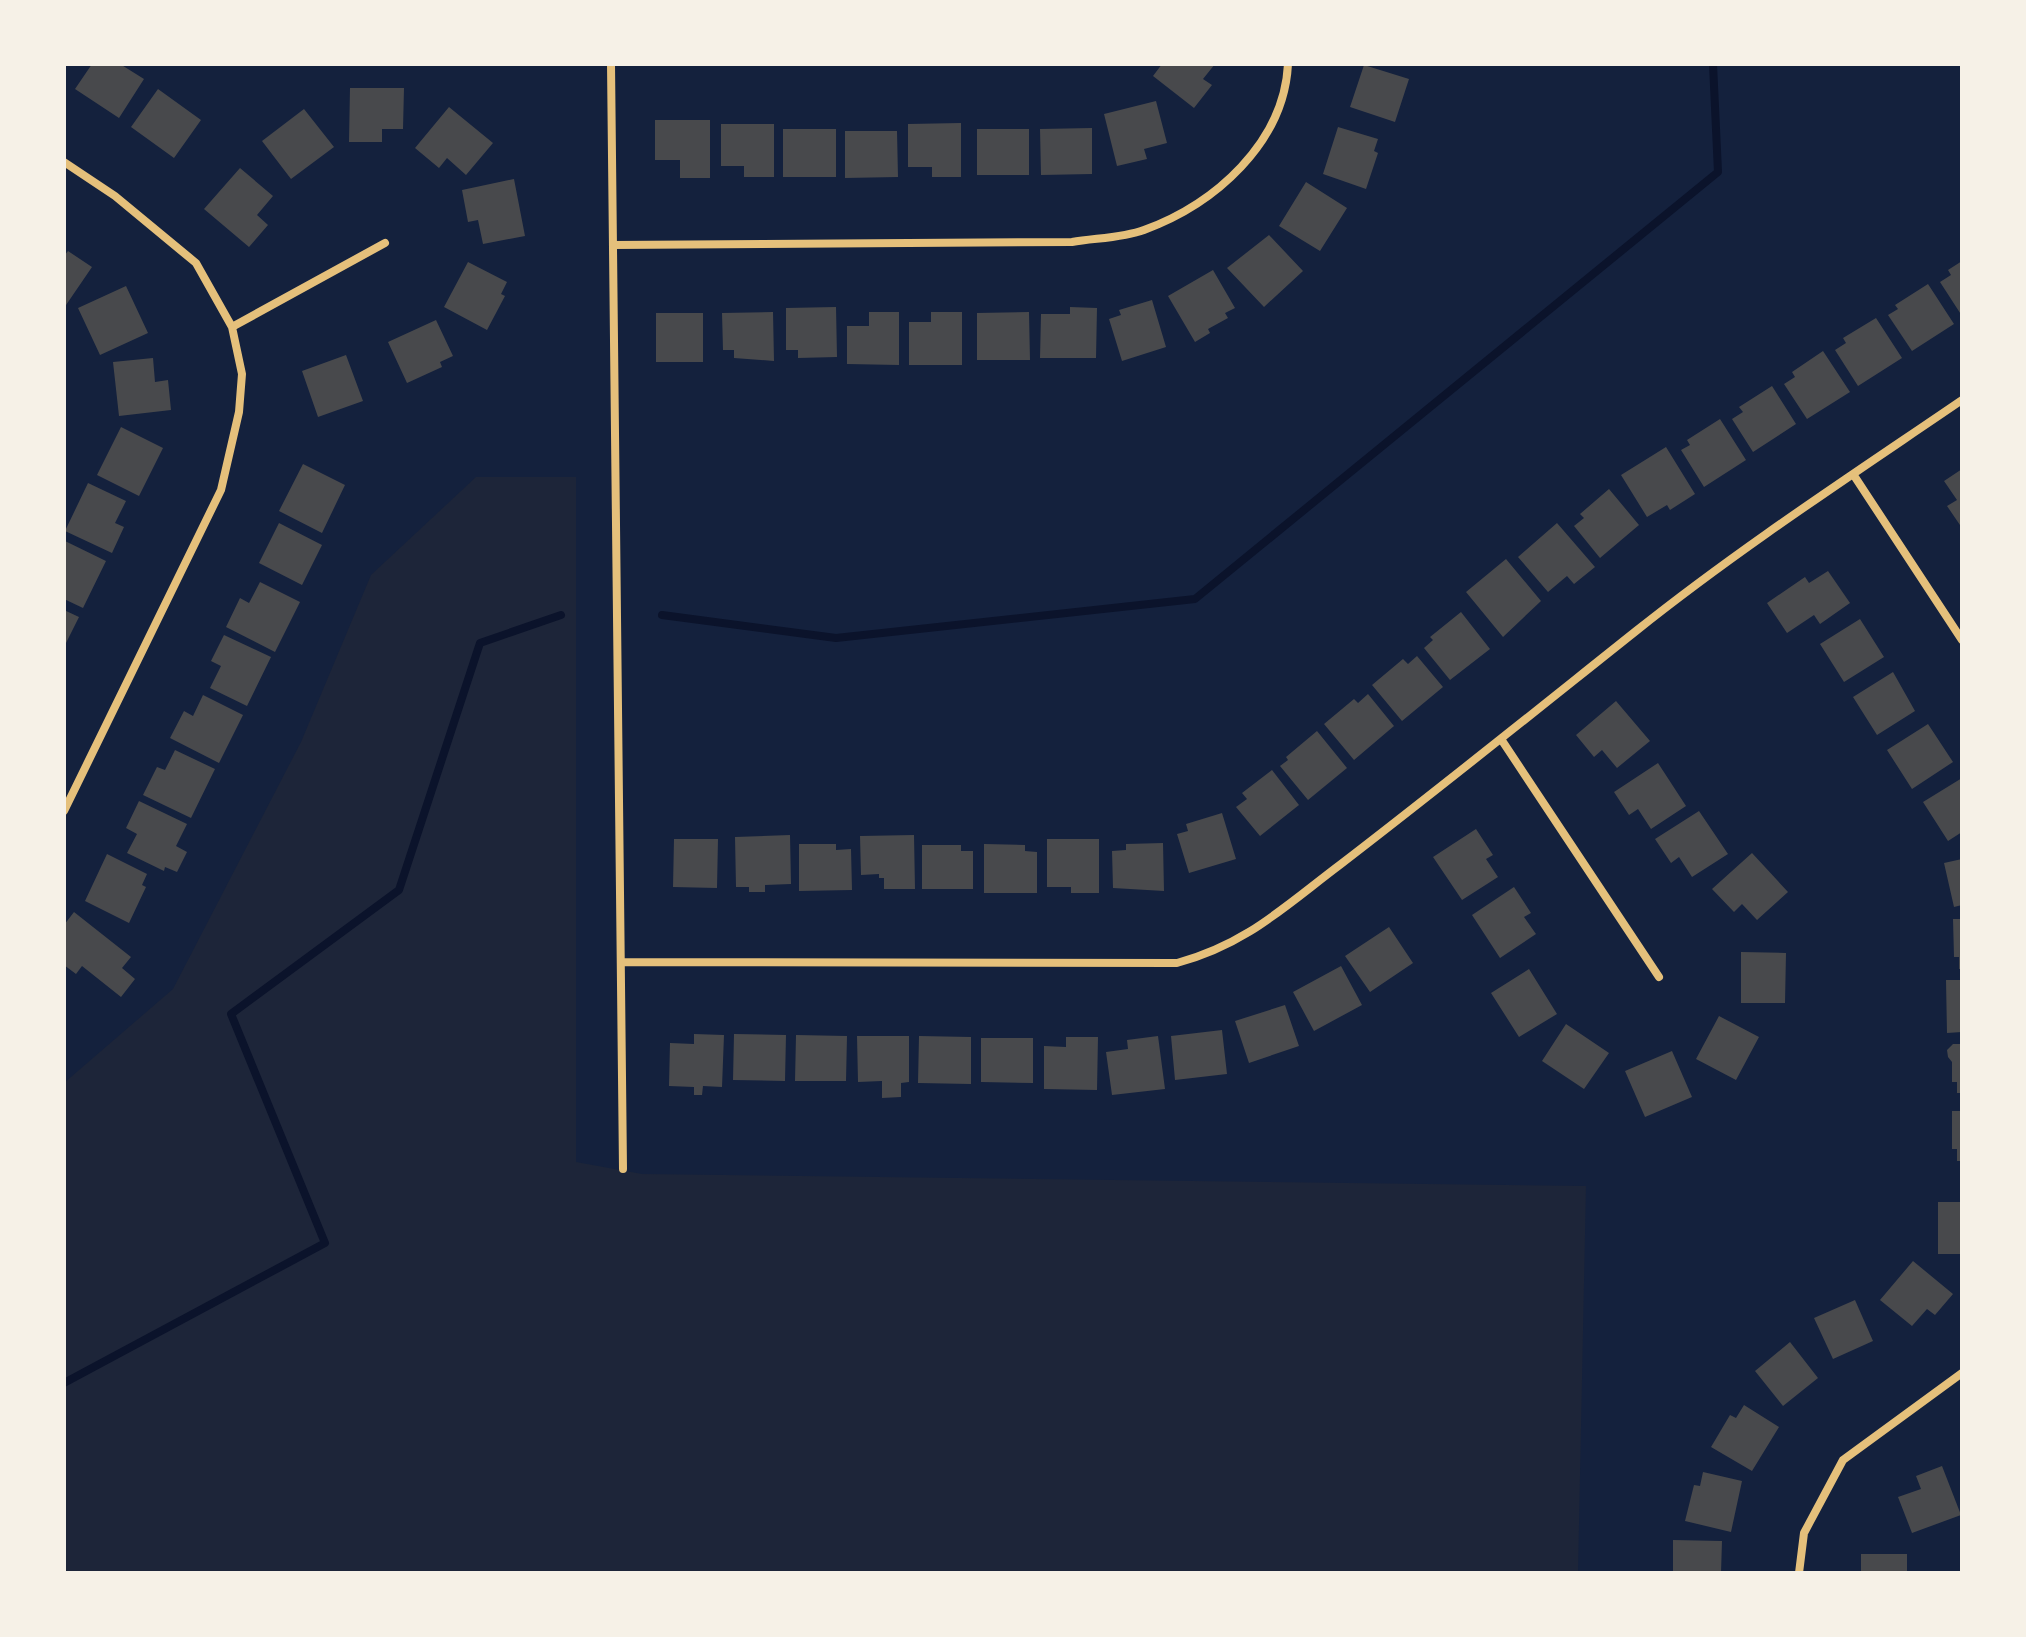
<svg xmlns="http://www.w3.org/2000/svg" width="2026" height="1637" font-family="'Roboto Condensed',sans-serif">
	<style>
		.green { fill: #1d2539 }
		.lines { fill: none; stroke-linecap: round; stroke-linejoin: round }
		.stream { stroke: #0b132b; stroke-width: 8 }
		.building { fill: #48494c }
		.minor { stroke: #e5c07b; stroke-width: 8 }
	</style>
	<rect width="100%" height="100%" fill="#14213d"/>
	<path class="green" d="M476 477H576V1162L642 1174 1586 1186 1578 1573H64V1083L173 989 301 742 371 575Z"/>
	<g class="lines">
		<path class="stream" d="M662 615 836 638 1195 599 1718 172 1713 64
			M64 1383 325 1243 231 1014 399 890 480 643 561 615"/>
	</g>
	<path class="building" d="M92 64H120L144 79 119 118 75 89Z
		M1162 64H1215L1203 79 1212 85 1194 108 1153 76Z
		M1364 65 1409 79 1395 122 1350 107Z
		M350 88H404L403 129H382V142H349Z
		M158 89 201 120 174 158 131 127Z
		M1156 101 1167 143 1144 149 1147 159 1117 166 1104 114Z
		M449 107 493 143 466 175 447 158 439 168 415 148Z
		M304 109 334 147 291 179 262 141Z
		M655 120H710V178H680V160H655Z
		M961 123V177H932V167H908V124Z
		M721 124H774V177H744V166H721Z
		M1338 127 1378 139 1374 151 1378 153 1366 189 1323 174Z
		M1092 128V174L1041 175 1040 129Z
		M783 129H836V177H783Z
		M977 129H1029V175H977Z
		M845 131H897L898 177 845 178Z
		M240 168 273 196 257 215 268 225 249 247 204 209Z
		M514 179 525 236 483 244 478 220 468 222 462 190Z
		M1306 182 1347 208 1320 251 1279 226Z
		M1269 235 1303 271 1264 307 1227 268Z
		M68 251 92 267 64 308V256Z
		M1962 261V316L1940 282 1951 275 1948 270Z
		M468 262 507 282 501 294 505 296 487 330 444 307Z
		M1213 270 1235 308 1225 313 1228 318 1208 329 1210 333 1195 342 1168 296Z
		M1928 284 1954 324 1912 351 1888 315 1898 309 1895 305Z
		M126 286 148 333 100 355 78 308Z
		M1152 300 1166 347 1122 361 1109 319 1121 315 1119 310Z
		M836 307 837 357 798 358V350H786V308Z
		M1070 307 1097 308 1096 358H1040L1041 314H1070Z
		M773 312 774 361 734 358V350H723L722 313Z
		M869 312H899V365L847 364V326H869Z
		M931 312H962V365H909V322H931Z
		M1029 312 1030 360H977V313Z
		M656 313H703V362H656Z
		M1876 318 1902 358 1858 386 1835 350 1846 343 1843 338Z
		M436 320 453 356 440 362 442 367 407 383 388 342Z
		M1823 351 1850 392 1807 419 1784 384 1795 377 1792 372Z
		M346 355 363 401 318 417 302 371Z
		M153 358 155 382 168 380 171 410 119 416 113 362Z
		M1772 386 1796 424 1753 452 1732 419 1743 412 1739 407Z
		M1720 419 1746 460 1704 487 1681 450 1690 445 1687 440Z
		M121 427 163 448 139 496 97 475Z
		M1666 447 1695 494 1670 510 1667 505 1647 517 1621 475Z
		M303 464 345 485 322 533 279 511Z
		M1962 469V528L1947 506 1957 500 1944 481Z
		M88 483 126 501 115 523 124 527 112 553 65 531Z
		M1609 489 1639 525 1600 558 1574 526 1584 518 1580 514Z
		M279 523 322 545 302 585 259 563Z
		M1557 523 1595 567 1574 584 1567 576 1548 592 1518 557Z
		M65 541 106 561 83 608 64 599Z
		M1506 559 1541 601 1503 637 1466 592Z
		M1828 571 1850 603 1820 624 1814 615 1787 633 1767 603 1805 577 1809 583Z
		M260 582 300 602 275 652 226 627 240 598 249 603Z
		M64 610 79 617 64 647Z
		M1461 612 1490 649 1450 680 1424 648 1433 640 1430 637Z
		M1860 619 1884 657 1844 682 1820 644Z
		M224 635 271 657 247 706 210 688 221 666 211 661Z
		M1417 656 1443 687 1402 721 1372 685 1403 659 1408 664Z
		M1893 672 1915 711 1877 735 1853 697Z
		M1368 694 1394 726 1354 760 1324 724 1354 699 1358 703Z
		M203 695 243 715 219 763 170 738 184 711 193 716Z
		M1616 701 1650 741 1617 768 1602 750 1594 757 1576 735Z
		M1928 724 1953 762 1912 789 1887 750Z
		M1317 731 1347 768 1308 800 1280 766 1288 760 1286 757Z
		M175 750 215 769 191 818 143 795 157 767 165 770Z
		M1658 763 1686 806 1651 829 1638 809 1629 815 1614 792Z
		M1272 770 1299 805 1260 836 1236 807 1247 799 1242 793Z
		M1962 778V832L1948 841 1923 802Z
		M139 801 187 824 176 846 187 852 177 872 165 867 164 871 127 853 137 834 126 828Z
		M1699 811 1728 854 1692 877 1679 857 1671 863 1655 839Z
		M1222 813 1236 859 1189 873 1177 834 1188 831 1186 824Z
		M1476 829 1493 855 1486 859 1498 877 1462 900 1433 857Z
		M790 835 791 884 765 885V892H749V887H736L735 837Z
		M914 835 915 889H884V878H879V874L861 875 860 836Z
		M674 839H718L717 888 673 887Z
		M1047 839H1099V893H1071V887H1047Z
		M1163 843 1164 891 1113 888 1112 851 1126 850V844Z
		M799 844H836V850L851 849 852 890 799 891Z
		M984 844 1025 845V851L1037 852V893H984Z
		M922 845H961V851H973V889H922Z
		M1752 853 1788 892 1757 920 1742 904 1734 912 1712 889Z
		M107 854 147 874 142 885 146 887 129 923 85 901Z
		M1962 859V905L1954 907 1944 863Z
		M1514 887 1531 913 1524 917 1536 934 1500 958 1472 915Z
		M74 912 131 957 122 968 135 979 121 997 82 966 76 974 64 965V925Z
		M1953 919H1962V969H1959V957H1954Z
		M1389 927 1413 963 1370 992 1345 956Z
		M1741 952 1786 953 1785 1003H1741Z
		M1341 966 1362 1005 1314 1031 1293 992Z
		M1529 969 1557 1014 1519 1037 1491 993Z
		M1946 980H1962V1032L1947 1033Z
		M1285 1005 1299 1046 1249 1063 1235 1021Z
		M1719 1016 1759 1037 1736 1080 1696 1059Z
		M1566 1024 1609 1053 1584 1089 1542 1061Z
		M1222 1030 1227 1074 1175 1080 1171 1036Z
		M694 1034 724 1035 722 1087 703 1086 702 1095H694V1087L669 1086 670 1043 694 1044Z
		M734 1034 786 1035 785 1081 733 1080Z
		M796 1035 847 1036 846 1081H795Z
		M857 1036H909V1082L901 1083V1097L882 1098V1081L858 1082Z
		M919 1036 971 1037V1084L918 1083Z
		M1158 1036 1165 1089 1112 1095 1106 1052 1128 1049 1127 1040Z
		M1066 1037H1098L1097 1090 1044 1089V1046L1066 1047Z
		M981 1038H1033V1083L981 1082Z
		M1953 1044H1962V1093H1957V1082H1952V1062L1948 1057 1947 1050Z
		M1672 1051 1692 1097 1645 1117 1625 1071Z
		M1952 1111H1962V1161H1957V1149H1952Z
		M1938 1202H1962V1254H1938Z
		M1913 1261 1953 1294 1935 1315 1927 1309 1912 1326 1880 1300Z
		M1855 1300 1873 1341 1833 1359 1814 1318Z
		M1790 1342 1818 1378 1783 1406 1755 1371Z
		M1744 1405 1779 1427 1752 1471 1711 1447 1730 1415 1736 1418Z
		M1942 1466 1961 1515 1912 1533 1898 1497 1921 1489 1916 1476Z
		M1703 1472 1742 1481 1731 1532 1685 1521 1694 1485 1700 1486Z
		M1673 1540 1722 1541 1721 1573H1673Z
		M1861 1554H1907V1573H1861Z"/>
	<g class="lines">
		<path class="minor" d="M611 64 623 1169
			M64 162 115 196 196 263 232 327 242 374 239 412 221 490 64 811
			M613 245 1072 242C1095 238 1123 238 1144 230 1215 204 1284 143 1288 64
			M232 327 385 243
			M1853 474 1962 640
			M1501 739 1659 977
			M621 962 1177 963C1247 944 1285 906 1341 864 1440 788 1538 709 1636 631 1740 548 1852 475 1962 400
			M1799 1573 1804 1533 1843 1460 1962 1373"/>
	</g>
	<rect width="2026" height="1637" fill="none" stroke="#f6f1e7" stroke-width="132"/>
</svg>
